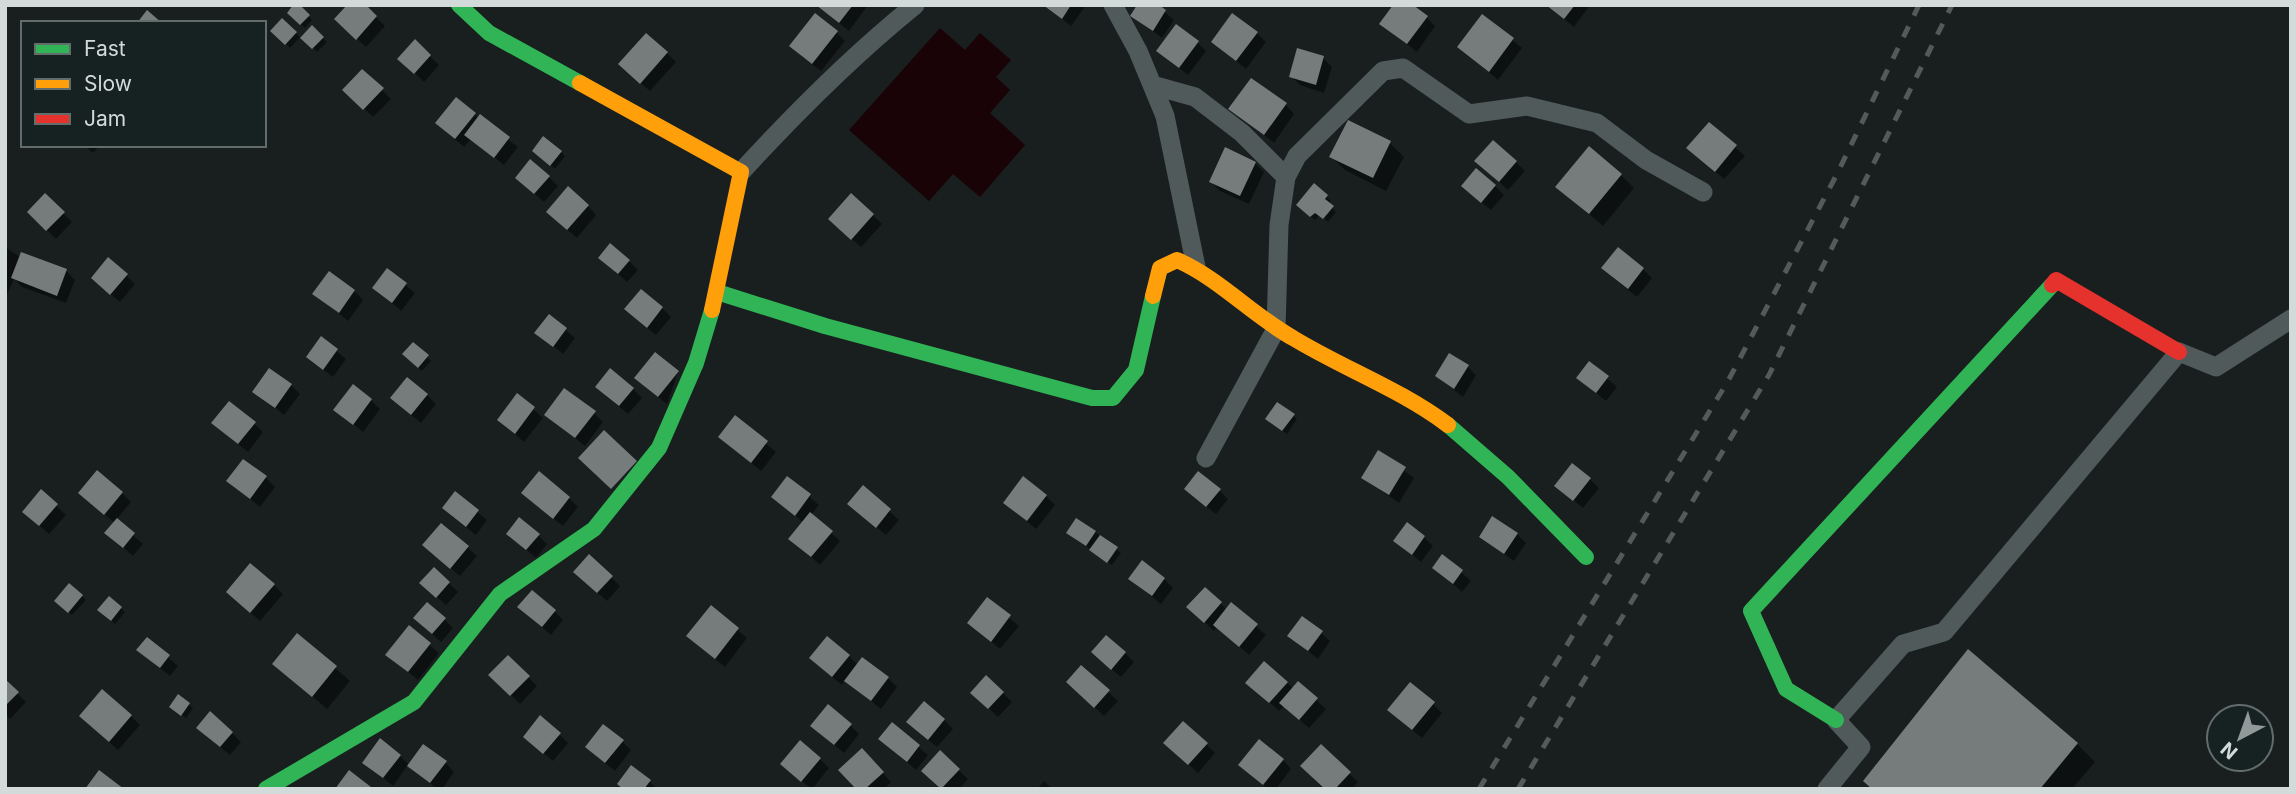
<svg xmlns="http://www.w3.org/2000/svg" width="2296" height="794" font-family="Inter,sans-serif">
	<style>
		.water { fill: #190306 }
		.shadow { fill: #0007 }
		.building { fill: #767c7b }
		.lines { fill: none; stroke-linecap: round; stroke-linejoin: round }
		.street { stroke: #505a5a; stroke-width: 19 }
		.fast { stroke: #30b455; stroke-width: 16 }
		.slow { stroke: #ff9f0a; stroke-width: 16 }
		.jam { stroke: #e5322d; stroke-width: 16 }
		.rail { stroke: #545a5a; stroke-width: 5; stroke-dasharray: 12 12; stroke-linecap: butt }
	</style>
	<rect width="100%" height="100%" fill="#191f1f"/>
	<path class="water" d="M940 28 965 50 980 33 1011 60 996 77 1010 90 990 113 1025 145 980 197 953 174 929 201 849 130Z"/>
	<path class="shadow" d="M297 5 312 20 305 28 289 13Z
		M363 5 385 26 366 47 336 19Z
		M816 5H868L849 31Z
		M1044 5H1086L1071 26Z
		M1156 5 1174 20 1162 38 1132 15Z
		M1547 5H1590L1574 27Z
		M1483 16 1522 48 1498 80 1459 47Z
		M1426 17 1435 26 1417 52 1382 24Z
		M282 20 300 37 290 48 272 31Z
		M312 28 327 42 317 52 303 38Z
		M836 32 845 41 821 71 800 55Z
		M1257 33 1266 42 1246 69 1213 42Z
		M415 42 439 65 424 82 399 58Z
		M1197 42 1206 51 1188 75 1158 51Z
		M667 53 676 62 650 91 629 73Z
		M1323 58 1332 67 1324 93 1300 85 1291 76Z
		M363 71 391 99 373 117 345 90Z
		M1286 105 1294 114 1274 143 1231 109Z
		M474 114 518 147 504 165 471 139 464 147 446 132Z
		M1709 124 1745 156 1724 179 1698 157Z
		M1390 143 1404 157 1386 191 1345 170 1331 156Z
		M84 145H100L93 153Z
		M561 152 565 156 555 169 538 155Z
		M1516 162 1525 171 1508 190 1486 170Z
		M1255 163 1264 172 1249 204 1220 191 1211 182Z
		M1621 175 1634 188 1603 226 1558 187Z
		M549 177 558 186 544 202 527 187Z
		M1314 186 1331 201 1328 204 1336 212 1328 222 1320 215 1315 220 1302 209Z
		M1495 186 1504 195 1491 210 1472 195Z
		M45 196 72 222 56 239 29 212Z
		M588 206 596 215 577 238 557 221Z
		M873 215 882 224 861 247 839 228Z
		M5 247 20 257 66 271 75 280 66 303 22 287 14 279 5 299Z
		M629 261 638 270 627 282 609 266Z
		M1643 269 1652 278 1637 297 1612 277Z
		M388 270 415 293 401 311 374 287Z
		M126 275 135 284 120 302 102 287Z
		M354 291 363 300 348 321 315 294Z
		M662 308 671 317 656 335 635 318Z
		M549 316 575 338 563 354 537 333Z
		M321 338 346 359 333 377 317 365Z
		M413 344 431 361 422 371 404 354Z
		M1589 363 1617 387 1606 401 1578 378Z
		M1467 366 1476 375 1463 397 1437 376Z
		M678 372 667 404 645 387Z
		M291 385 300 394 284 415 255 391Z
		M633 389 642 398 628 414 606 396Z
		M427 395 436 404 421 423 401 407Z
		M518 396 543 418 524 442 499 420Z
		M371 400 380 409 363 432 336 410Z
		M594 413 603 422 585 446 546 415Z
		M1293 416 1297 419 1287 434 1271 423Z
		M735 418 776 452 761 471 729 445Z
		M213 423H254L263 432 248 452Z
		M1378 452 1414 478 1399 503 1363 478Z
		M266 478 275 487 260 507 229 481Z
		M787 478 819 505 811 515 840 541 820 565 791 539 804 523 773 497Z
		M1590 479 1599 488 1583 508 1556 486Z
		M863 488 899 520 886 535 858 512Z
		M1219 490 1228 499 1216 514 1196 498Z
		M41 492 66 515 49 534 33 520Z
		M122 493 131 502 116 520 143 544 133 556 116 541 115 523 89 502Z
		M455 493 487 520 476 535 453 517Z
		M1046 496 1055 505 1036 529 1005 503Z
		M569 498 578 507 563 526 532 502Z
		M442 525 477 556 460 576 434 554Z
		M1095 532 1121 553 1112 565 1072 536Z
		M508 534 538 535 547 544 536 558Z
		M1517 534 1526 543 1514 561 1481 537Z
		M1424 537 1433 546 1421 562 1396 541Z
		M1443 556 1471 581 1462 592 1434 567Z
		M611 577 620 586 607 601 584 581Z
		M1130 579H1164L1173 588 1161 604Z
		M449 583 458 592 446 605 431 592Z
		M274 585 283 594 260 621 237 601Z
		M69 586 86 600 72 615 56 601Z
		M1205 589 1227 610 1232 605 1266 635 1249 655 1217 627 1214 631 1198 616Z
		M109 598 125 612 115 624 103 614Z
		M987 600 1019 626 1000 649 969 623Z
		M711 608 747 638 725 667 698 645Z
		M554 611 563 620 551 635 529 616Z
		M444 619 453 628 441 642 424 627Z
		M409 628 439 653 418 680 397 663Z
		M1321 633 1330 641 1318 659 1290 636Z
		M298 636 350 681 327 709 275 664Z
		M147 639 178 666 170 676 148 658Z
		M1125 653 1134 662 1121 677 1102 661Z
		M849 656 858 665 888 678 897 687 881 709 845 680 842 685 820 667Z
		M508 657 537 686 520 704 491 675Z
		M1265 663 1294 689 1299 684 1326 709 1309 728 1284 706 1279 711 1257 691Z
		M1081 667 1118 701 1104 716 1077 691Z
		M5 682 26 702 10 719 5 715Z
		M1003 693 1012 702 998 717 981 701Z
		M179 697 193 708 186 718 175 710Z
		M1433 704 1442 713 1422 738 1399 719Z
		M131 716 140 725 118 750 90 725Z
		M944 720 953 729 937 747 918 731Z
		M850 725 859 734 844 753 821 734Z
		M892 725 928 755 916 770 880 739Z
		M232 733 241 742 230 755 207 736Z
		M559 734 568 743 553 761 534 745Z
		M622 741 631 750 615 771 596 756Z
		M1206 744 1215 753 1198 773 1175 752Z
		M2077 744 2095 762 2072 789H1873Z
		M1321 747 1358 782 1352 789H1326Z
		M941 753 968 779 959 789H942L923 771Z
		M400 756 410 766 446 763 454 772 442 789H437L408 765 393 786 364 762Z
		M820 759 829 768 812 789 791 773Z
		M871 760 891 782 884 789H858Z
		M1283 760 1291 769 1276 789H1268L1249 773Z
		M649 781 657 789H624Z
		M1044 781 1053 789H1037Z"/>
	<path class="building" d="M293 5H300L310 15 300 25 287 13Z
		M347 5H366L377 16 356 40 334 19Z
		M816 5H853L839 23Z
		M1043 5H1071L1062 19Z
		M1137 5H1159L1166 10 1153 31 1130 16Z
		M1393 5H1413L1428 16 1407 44 1379 24Z
		M1546 5H1575L1564 19Z
		M147 10 162 23H137Z
		M815 13 838 31 812 64 789 46Z
		M1232 13 1258 32 1236 61 1211 42Z
		M1482 14 1514 38 1489 72 1457 47Z
		M282 18 297 32 285 45 270 31Z
		M1176 24 1199 41 1179 68 1156 51Z
		M312 25 324 37 312 49 300 38Z
		M646 33 668 52 640 84 618 64Z
		M415 39 431 55 414 74 397 59Z
		M1297 48 1324 56 1316 85 1289 77Z
		M362 69 384 88 363 110 342 90Z
		M1251 78 1287 103 1264 135 1228 109Z
		M456 97 476 113 455 139 435 123Z
		M480 114 510 137 494 158 464 135Z
		M1348 120 1391 141 1373 178 1329 157Z
		M1709 122 1737 145 1715 172 1686 148Z
		M543 136 562 151 550 166 532 151Z
		M1493 140 1517 161 1499 182 1474 161Z
		M1589 146 1622 174 1589 214 1555 187Z
		M1225 147 1256 162 1240 196 1209 182Z
		M530 159 550 176 534 194 515 178Z
		M1476 168 1496 185 1481 203 1461 186Z
		M1314 183 1328 195 1325 199 1334 206 1323 219 1315 213 1310 217 1296 205Z
		M568 186 589 205 567 230 546 212Z
		M45 193 65 212 46 231 27 212Z
		M851 193 874 214 851 240 828 219Z
		M610 243 630 260 618 274 598 258Z
		M1618 247 1644 268 1628 289 1601 268Z
		M21 252 67 269 57 296 11 278Z
		M108 257 128 274 110 295 91 278Z
		M387 268 407 283 392 303 372 288Z
		M329 271 355 290 339 313 312 294Z
		M641 289 663 307 647 328 624 309Z
		M549 314 567 328 553 347 534 333Z
		M321 336 338 349 323 370 306 357Z
		M413 342 429 355 418 368 402 354Z
		M655 352 679 371 658 397 634 378Z
		M1449 353 1469 365 1454 389 1435 376Z
		M1589 361 1609 376 1596 393 1576 378Z
		M269 368 292 384 275 408 252 392Z
		M610 368 634 388 619 406 595 387Z
		M407 377 428 394 411 415 390 398Z
		M353 384 372 399 353 425 333 410Z
		M564 388 596 411 575 438 544 415Z
		M517 393 535 407 515 434 497 420Z
		M229 401 256 422 238 444 211 423Z
		M1277 402 1295 414 1282 431 1265 419Z
		M735 415 768 441 751 463 718 437Z
		M604 430 637 461 611 489 578 458Z
		M1378 450 1406 467 1389 495 1361 478Z
		M243 459 267 476 250 499 226 481Z
		M1572 463 1591 478 1573 501 1554 486Z
		M97 470 123 492 104 515 78 493Z
		M539 471 570 497 553 519 521 493Z
		M1198 471 1221 489 1206 507 1184 489Z
		M787 476 811 494 795 516 771 497Z
		M1023 476 1047 495 1027 521 1003 503Z
		M863 485 891 509 876 528 847 504Z
		M41 489 58 504 39 526 22 512Z
		M455 491 479 510 466 527 442 508Z
		M810 512 833 531 811 557 788 539Z
		M1492 516 1518 533 1504 554 1479 537Z
		M519 517 540 534 526 550 506 534Z
		M117 518 135 533 123 548 104 533Z
		M1076 518 1096 531 1086 546 1066 533Z
		M1407 522 1425 536 1412 555 1393 541Z
		M441 523 469 546 450 569 422 545Z
		M1100 535 1118 547 1107 563 1089 550Z
		M589 554 613 576 597 593 573 572Z
		M1442 554 1463 570 1453 584 1432 568Z
		M1142 560 1165 578 1152 596 1128 579Z
		M250 563 275 584 250 613 226 592Z
		M434 567 450 582 436 598 419 583Z
		M69 583 83 595 68 613 54 601Z
		M1205 587 1222 602 1204 623 1186 607Z
		M532 590 556 610 542 627 517 607Z
		M109 596 122 607 111 621 97 610Z
		M987 597 1011 615 991 642 967 623Z
		M427 602 446 618 432 634 413 618Z
		M1231 602 1258 624 1239 647 1213 625Z
		M711 605 739 628 715 659 686 636Z
		M1302 616 1323 631 1308 651 1287 636Z
		M409 625 431 643 408 672 385 655Z
		M297 633 337 666 312 697 272 664Z
		M1106 635 1126 652 1111 670 1091 652Z
		M827 636 850 655 832 677 809 658Z
		M147 637 170 655 160 668 136 650Z
		M1968 649 2078 743 2040 789H1872L1863 781Z
		M508 655 530 676 510 696 488 675Z
		M862 657 889 677 871 701 844 681Z
		M1264 661 1288 682 1269 703 1245 683Z
		M1081 665 1110 690 1094 708 1066 682Z
		M986 675 1004 692 988 709 970 693Z
		M5 679 19 692 5 706Z
		M1298 681 1318 698 1299 720 1279 703Z
		M1410 682 1435 702 1412 730 1387 710Z
		M102 689 132 715 109 742 79 716Z
		M178 694 190 703 181 716 169 707Z
		M924 701 945 719 928 740 906 722Z
		M828 704 852 724 834 745 810 726Z
		M210 711 233 732 220 747 196 728Z
		M540 715 561 733 543 754 523 737Z
		M1183 721 1208 743 1188 765 1163 743Z
		M892 722 920 745 907 762 878 739Z
		M603 724 624 740 605 763 585 747Z
		M380 738 401 755 383 778 362 763Z
		M1259 739 1284 759 1263 785 1238 765Z
		M800 740 821 758 801 782 780 764Z
		M423 744 447 761 430 783 407 766Z
		M1321 744 1351 772 1335 789H1325L1300 766Z
		M862 748 884 772 865 789H856L838 770Z
		M940 750 960 769 941 789 921 771Z
		M631 765 651 780 644 789H623L617 784Z
		M99 770 124 789H85Z
		M349 770 371 787 370 789H335Z"/>
	<g class="lines">
		<path class="street" d="M1113 5 1138 51 1165 116 1196 267
			M1152 85 1195 97 1242 133 1286 177 1279 225 1276 329 1206 458
			M741 172C796 112 852 56 915 5
			M1286 177 1297 156 1383 71 1403 68 1469 114 1527 106 1597 123 1646 160 1703 192
			M1827 789 1861 747 1836 720 1903 644 1944 632 2179 352 2216 367 2291 319"/>
		<path class="fast" d="M459 5 489 33 580 83
			M717 292 825 326 1092 398H1113L1136 370 1153 296
			M1448 425 1508 477 1586 557
			M1836 720 1786 689 1751 611 2052 285
			M266 789 414 702 500 594 594 529 659 448 696 363 712 310"/>
		<path class="slow" d="M580 83 741 172 712 310
			M1153 296 1160 268 1177 260C1220 279 1252 315 1293 338 1344 369 1400 389 1448 425"/>
		<path class="jam" d="M2052 285 2056 280 2179 352"/>
		<path class="rail" d="M1479 789 1728 381 1837 174 1919 5
			M1518 789 1769 375 1952 5"/>
	</g>
	<rect width="2296" height="794" fill="none" stroke="#d3dada" stroke-width="14"/>
	<rect x="21" y="21" width="245" height="126" fill="#162221" stroke="#626c6b" stroke-width="2"/>
	<rect x="35" y="44" width="35" height="10" fill="#30b455" stroke="#626c6b" stroke-width="2"/>
	<text x="84" y="56" font-size="21" fill="#d3dada">Fast</text>
	<rect x="35" y="79" width="35" height="10" fill="#ff9f0a" stroke="#626c6b" stroke-width="2"/>
	<text x="84" y="91" font-size="21" fill="#d3dada">Slow</text>
	<rect x="35" y="114" width="35" height="10" fill="#e5322d" stroke="#626c6b" stroke-width="2"/>
	<text x="84" y="126" font-size="21" fill="#d3dada">Jam</text>
	<g transform="translate(2240 738) rotate(221)"><circle r="33" fill="#162221" stroke="#626c6b" stroke-width="2"/>
	<path d="M0-5L12 26L0 18L-12 26Z" fill="#929999"/>
	<text y="-10" font-size="19" font-weight="bold" text-anchor="middle" fill="#d3dada">N</text>
	</g>
</svg>
